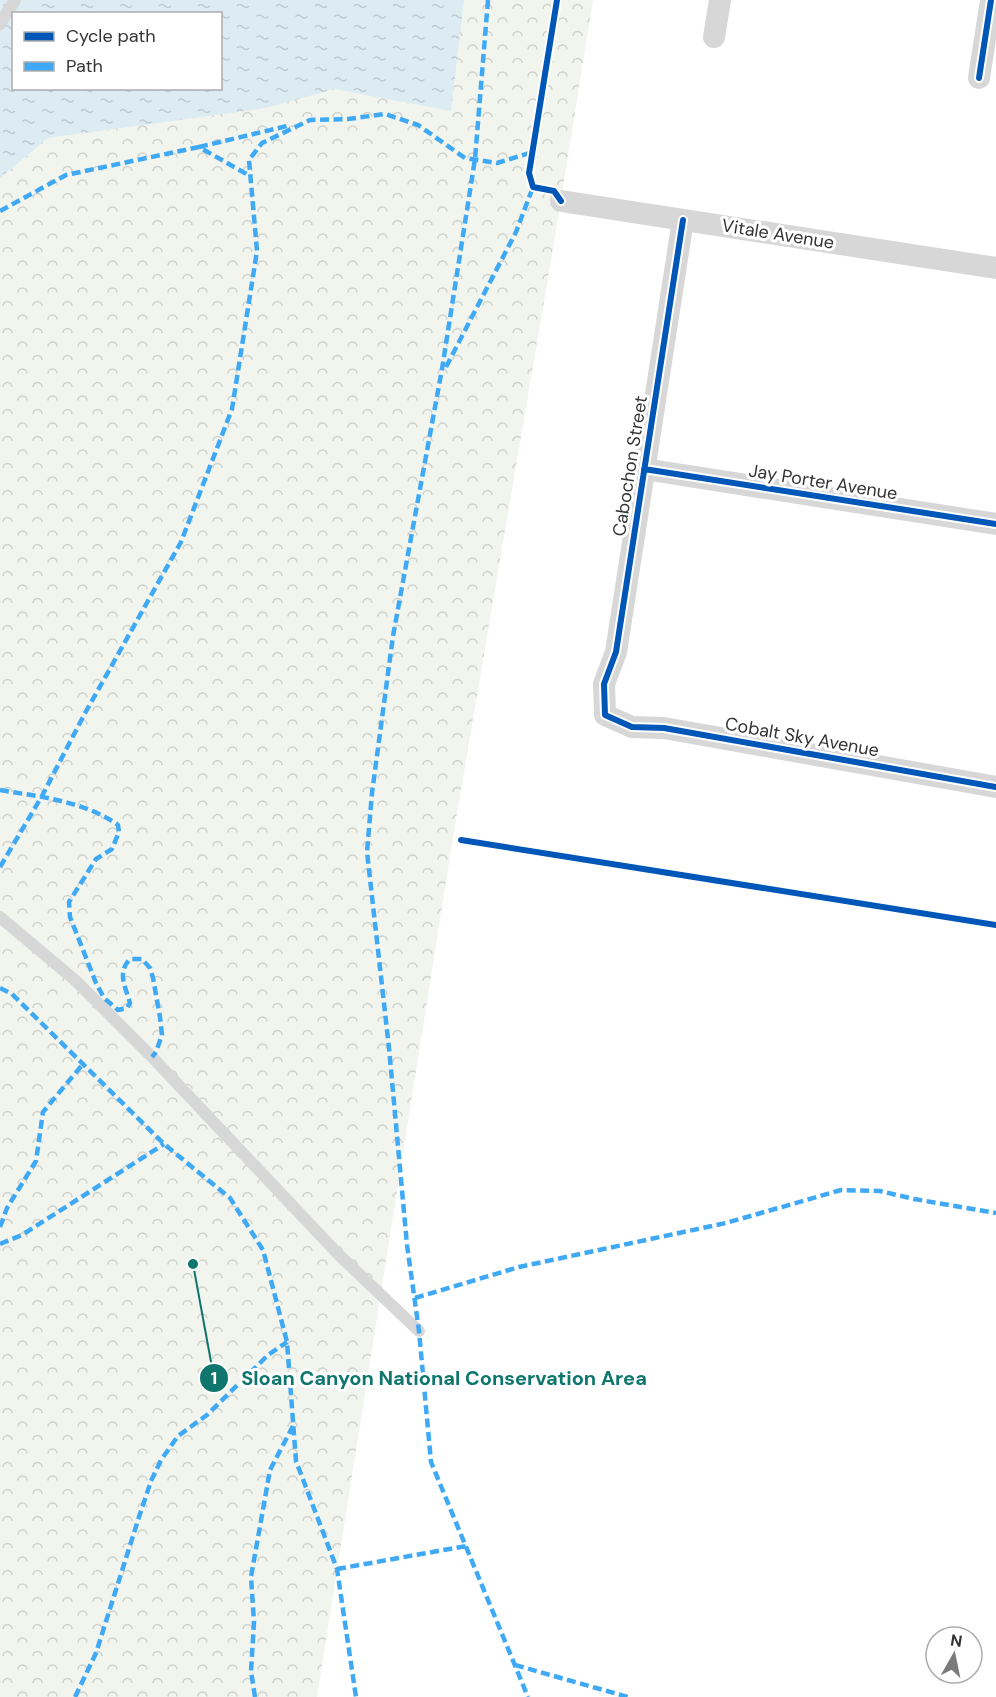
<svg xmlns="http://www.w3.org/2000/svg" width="996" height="1697" font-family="'DM Sans',sans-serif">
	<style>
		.park { fill: url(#park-crowns); fill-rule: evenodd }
		.water { fill: url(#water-ripples); fill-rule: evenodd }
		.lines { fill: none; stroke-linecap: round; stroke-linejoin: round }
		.lane { stroke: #d7d7d7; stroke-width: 12 }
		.street { stroke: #d7d7d7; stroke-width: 22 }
		.quiet { stroke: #3fa9f5; stroke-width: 4.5; stroke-dasharray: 9 4.5; stroke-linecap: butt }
		.cycleway-casing { stroke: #fff; stroke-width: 10 }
		.cycleway { stroke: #0057b8; stroke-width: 6 }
		.labels { text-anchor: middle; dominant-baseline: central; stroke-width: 6; stroke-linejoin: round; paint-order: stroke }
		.street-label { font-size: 18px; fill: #333; stroke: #fff }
		.leader { fill: none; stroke: #0f766e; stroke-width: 2 }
		.callout-dot { fill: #0f766e; stroke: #fff; stroke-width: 2 }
		.mark-label { font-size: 18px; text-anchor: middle; font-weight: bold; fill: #fff }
		.callout-label { font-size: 20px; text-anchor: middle; font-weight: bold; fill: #0f766e; stroke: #fff; stroke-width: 6; stroke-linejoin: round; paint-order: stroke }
	</style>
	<defs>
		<pattern id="park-crowns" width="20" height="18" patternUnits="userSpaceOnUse" patternTransform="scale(1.5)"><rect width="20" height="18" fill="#f1f5ed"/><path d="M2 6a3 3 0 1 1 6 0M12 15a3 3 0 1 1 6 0" fill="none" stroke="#cfd2cc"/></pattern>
		<pattern id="water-ripples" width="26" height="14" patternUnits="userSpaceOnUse" patternTransform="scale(1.5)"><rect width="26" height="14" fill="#ddebf3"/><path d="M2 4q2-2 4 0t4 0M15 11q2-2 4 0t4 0" fill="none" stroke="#becad1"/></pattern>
	</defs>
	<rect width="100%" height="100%" fill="#fff"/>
	<path class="park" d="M0 0H593L556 231 454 831 317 1697H0ZM14 14H220V88H14Z"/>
	<path class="water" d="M0 0H464L451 111 334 89 266 108 48 138 0 178ZM14 14H220V88H14Z"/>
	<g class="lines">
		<path class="lane" d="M0 24 15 0
			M0 917 76 981 152 1057 339 1255 419 1331"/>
		<path class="street" d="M714 37 720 0
			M979 78 991 0
			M561 201 996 268
			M683 220 616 652 604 684 605 715 632 727 664 728 996 787
			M644 469 996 524"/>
		<path class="quiet" d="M488 0 475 159 442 369 393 636 372 793 367 852 389 1048 407 1245 419 1331 431 1462 528 1697
			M199 147 287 126
			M0 211 66 175 199 147 250 176
			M446 367 516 232 533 187
			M0 790C41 797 84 801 118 825L119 832 112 849 96 859 69 902 70 917 96 983 104 998 118 1010 127 1008 130 1003C125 986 117 972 130 959H142L150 968 153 978 160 1017 162 1035 156 1052 152 1057
			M0 867 42 796 84 715 181 542 232 409 257 251 249 160 262 143 310 120 348 119 385 114 418 125 465 158 497 163 533 152
			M0 988 12 994 164 1144 230 1198 263 1250 287 1342 296 1461 337 1569 356 1697
			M0 1227 7 1208 36 1161 43 1112 83 1064
			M0 1244 22 1235 164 1144
			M415 1298 519 1267 726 1223 841 1190 880 1191 914 1199 996 1213
			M337 1569 466 1546
			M515 1665 628 1697
			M75 1697 96 1653 139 1517 151 1481 161 1460 178 1436 207 1415 268 1355 287 1342
			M255 1697 251 1671 254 1622 251 1577 270 1470 293 1426"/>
		<defs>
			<path id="cycleway" d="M557 0 529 173 533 187 554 191 561 201
				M979 78 991 0
				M683 220 616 652 604 684 605 715 632 727 664 728 996 787
				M644 469 996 524
				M461 840 996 925"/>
		</defs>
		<use href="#cycleway" class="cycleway-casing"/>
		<use href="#cycleway" class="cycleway"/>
	</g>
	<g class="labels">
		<g class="street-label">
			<text transform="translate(778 234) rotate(9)">Vitale Avenue</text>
			<text transform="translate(630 466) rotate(-81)">Cabochon Street</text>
			<text transform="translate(823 482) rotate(9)">Jay Porter Avenue</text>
			<text transform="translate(802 737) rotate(10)">Cobalt Sky Avenue</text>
		</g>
	</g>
	<path class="leader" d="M193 1264L214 1378"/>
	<g class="callout-dot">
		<circle cx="193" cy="1264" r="6"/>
		<circle cx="214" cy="1378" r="15"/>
	</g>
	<g class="mark-label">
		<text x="214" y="1384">1</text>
	</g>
	<g class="callout-label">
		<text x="444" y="1385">Sloan Canyon National Conservation Area</text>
	</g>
	<rect x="12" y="12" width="210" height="78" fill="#ffffff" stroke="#adadad" stroke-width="1.5"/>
	<rect x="24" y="32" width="30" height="9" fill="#0057b8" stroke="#adadad" stroke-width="1.5"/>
	<text x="66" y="42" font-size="18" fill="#333333">Cycle path</text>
	<rect x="24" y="62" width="30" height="9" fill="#3fa9f5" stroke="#adadad" stroke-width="1.5"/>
	<text x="66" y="72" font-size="18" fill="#333333">Path</text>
	<g transform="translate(954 1655) rotate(9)"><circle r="28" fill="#ffffff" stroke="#adadad" stroke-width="1.5"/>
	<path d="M0-4.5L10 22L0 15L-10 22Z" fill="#7a7a7a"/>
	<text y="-9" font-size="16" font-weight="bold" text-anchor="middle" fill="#333333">N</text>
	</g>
</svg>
